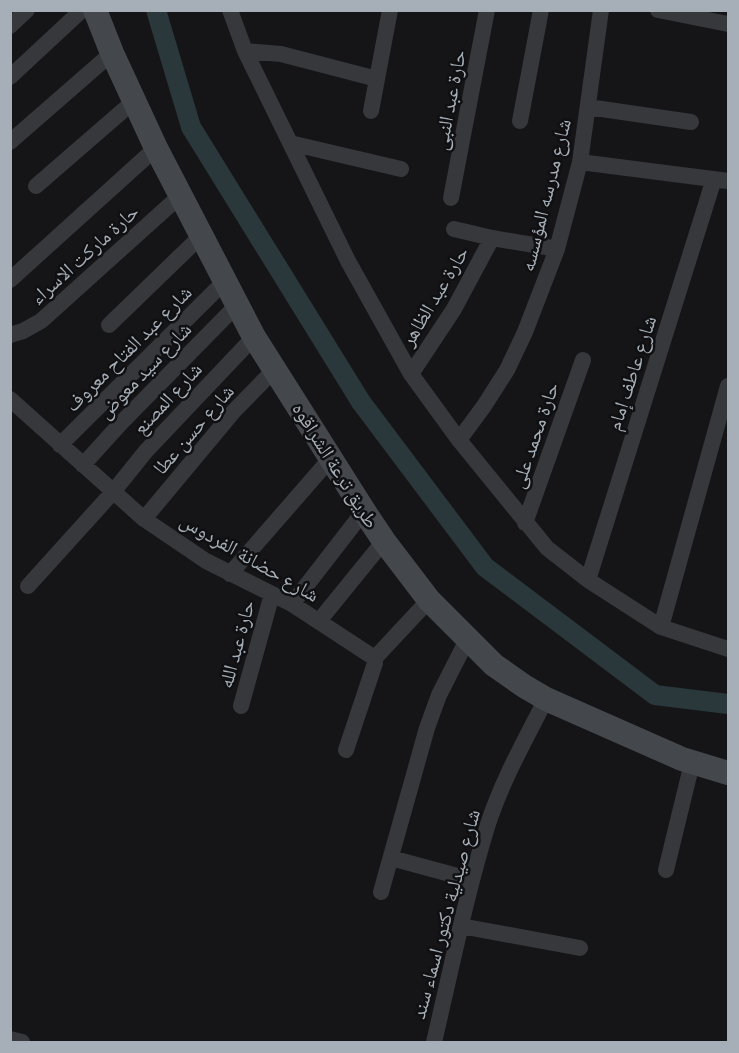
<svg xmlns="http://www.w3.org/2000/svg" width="739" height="1053" font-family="Manrope,'Noto Naskh Arabic',sans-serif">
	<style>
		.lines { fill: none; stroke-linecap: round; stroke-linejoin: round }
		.canal { stroke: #2a373b; stroke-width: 20 }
		.street { stroke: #36383c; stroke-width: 16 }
		.secondary { stroke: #44474c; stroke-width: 24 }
		.labels { text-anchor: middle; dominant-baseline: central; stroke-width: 5; stroke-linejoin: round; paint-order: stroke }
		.street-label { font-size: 20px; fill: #a6afb7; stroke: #101012 }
	</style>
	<rect width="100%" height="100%" fill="#151517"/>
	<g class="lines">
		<path class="canal" d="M156 10 191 127 361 402 485 567 655 695 728 704"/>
		<path class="street" d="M230 10 245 51 348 261 411 374 459 440 547 548 588 580 661 627 728 649
			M658 10 728 24
			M10 26 27 10
			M245 51 281 54 377 79
			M10 77 82 10
			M588 107 691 122
			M371 111 390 10
			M520 121 541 10
			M10 142 112 53
			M290 143 401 169
			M580 162 728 181
			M36 186 134 101
			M451 198 487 10
			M454 229 492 238 557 249
			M10 280 156 148
			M109 325 202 235
			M10 335 23 331 41 321 181 195
			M411 374 454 309 492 238
			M10 399 144 519 206 561 292 604 373 657 375 663 346 750
			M459 440 484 406 507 370 525 332 557 249 580 162 601 10
			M60 445 225 281
			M83 465 121 423 237 305
			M144 519 234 411 275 369
			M525 523 583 360
			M230 574 331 458
			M588 580 714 179
			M28 586 113 492 146 451 254 337
			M292 604 364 511
			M319 621 384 541
			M661 627 728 386
			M374 659 429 600
			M241 706 272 594
			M391 858 472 880
			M666 870 692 763
			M381 892 427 728 439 695 467 640
			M461 926 580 948
			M10 1039 22 1042
			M434 1042C451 970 466 895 488 824 502 781 525 740 546 699"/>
		<path class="secondary" d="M95 10 112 53 156 148 254 337 364 511 384 541 429 600 494 665 524 686 546 699 682 759 728 773"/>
	</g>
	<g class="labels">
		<g class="street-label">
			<text transform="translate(449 100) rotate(-79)">حارة عبد النبى</text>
			<text transform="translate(545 195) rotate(-76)">شارع مدرسه المؤسسه</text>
			<text transform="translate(84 254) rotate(-42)">حارة ماركت الاسراء</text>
			<text transform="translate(434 296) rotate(-59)">حارة عبد الظاهر</text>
			<text transform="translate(128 348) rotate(-45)">شارع عبد الفتاح معروف</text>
			<text transform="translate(144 370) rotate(-46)">شارع سيد معوض</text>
			<text transform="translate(631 373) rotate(-72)">شارع عاطف إمام</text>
			<text transform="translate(167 398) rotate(-47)">شارع المصنع</text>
			<text transform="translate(193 429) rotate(-49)">شارع حسن عطا</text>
			<text transform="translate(534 435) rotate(-71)">حارة محمد على</text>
			<text transform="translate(336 465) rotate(58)">طريق ترعة الشراقوه</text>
			<text transform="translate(250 557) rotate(30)">شارع حضانة الفردوس</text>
			<text transform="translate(236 644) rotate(-75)">حارة عبد الله</text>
			<text transform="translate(445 914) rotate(-75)">شارع صيدلية دكتور اسماء سند</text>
		</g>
	</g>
	<rect width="739" height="1053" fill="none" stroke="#a6afb7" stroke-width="24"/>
</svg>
